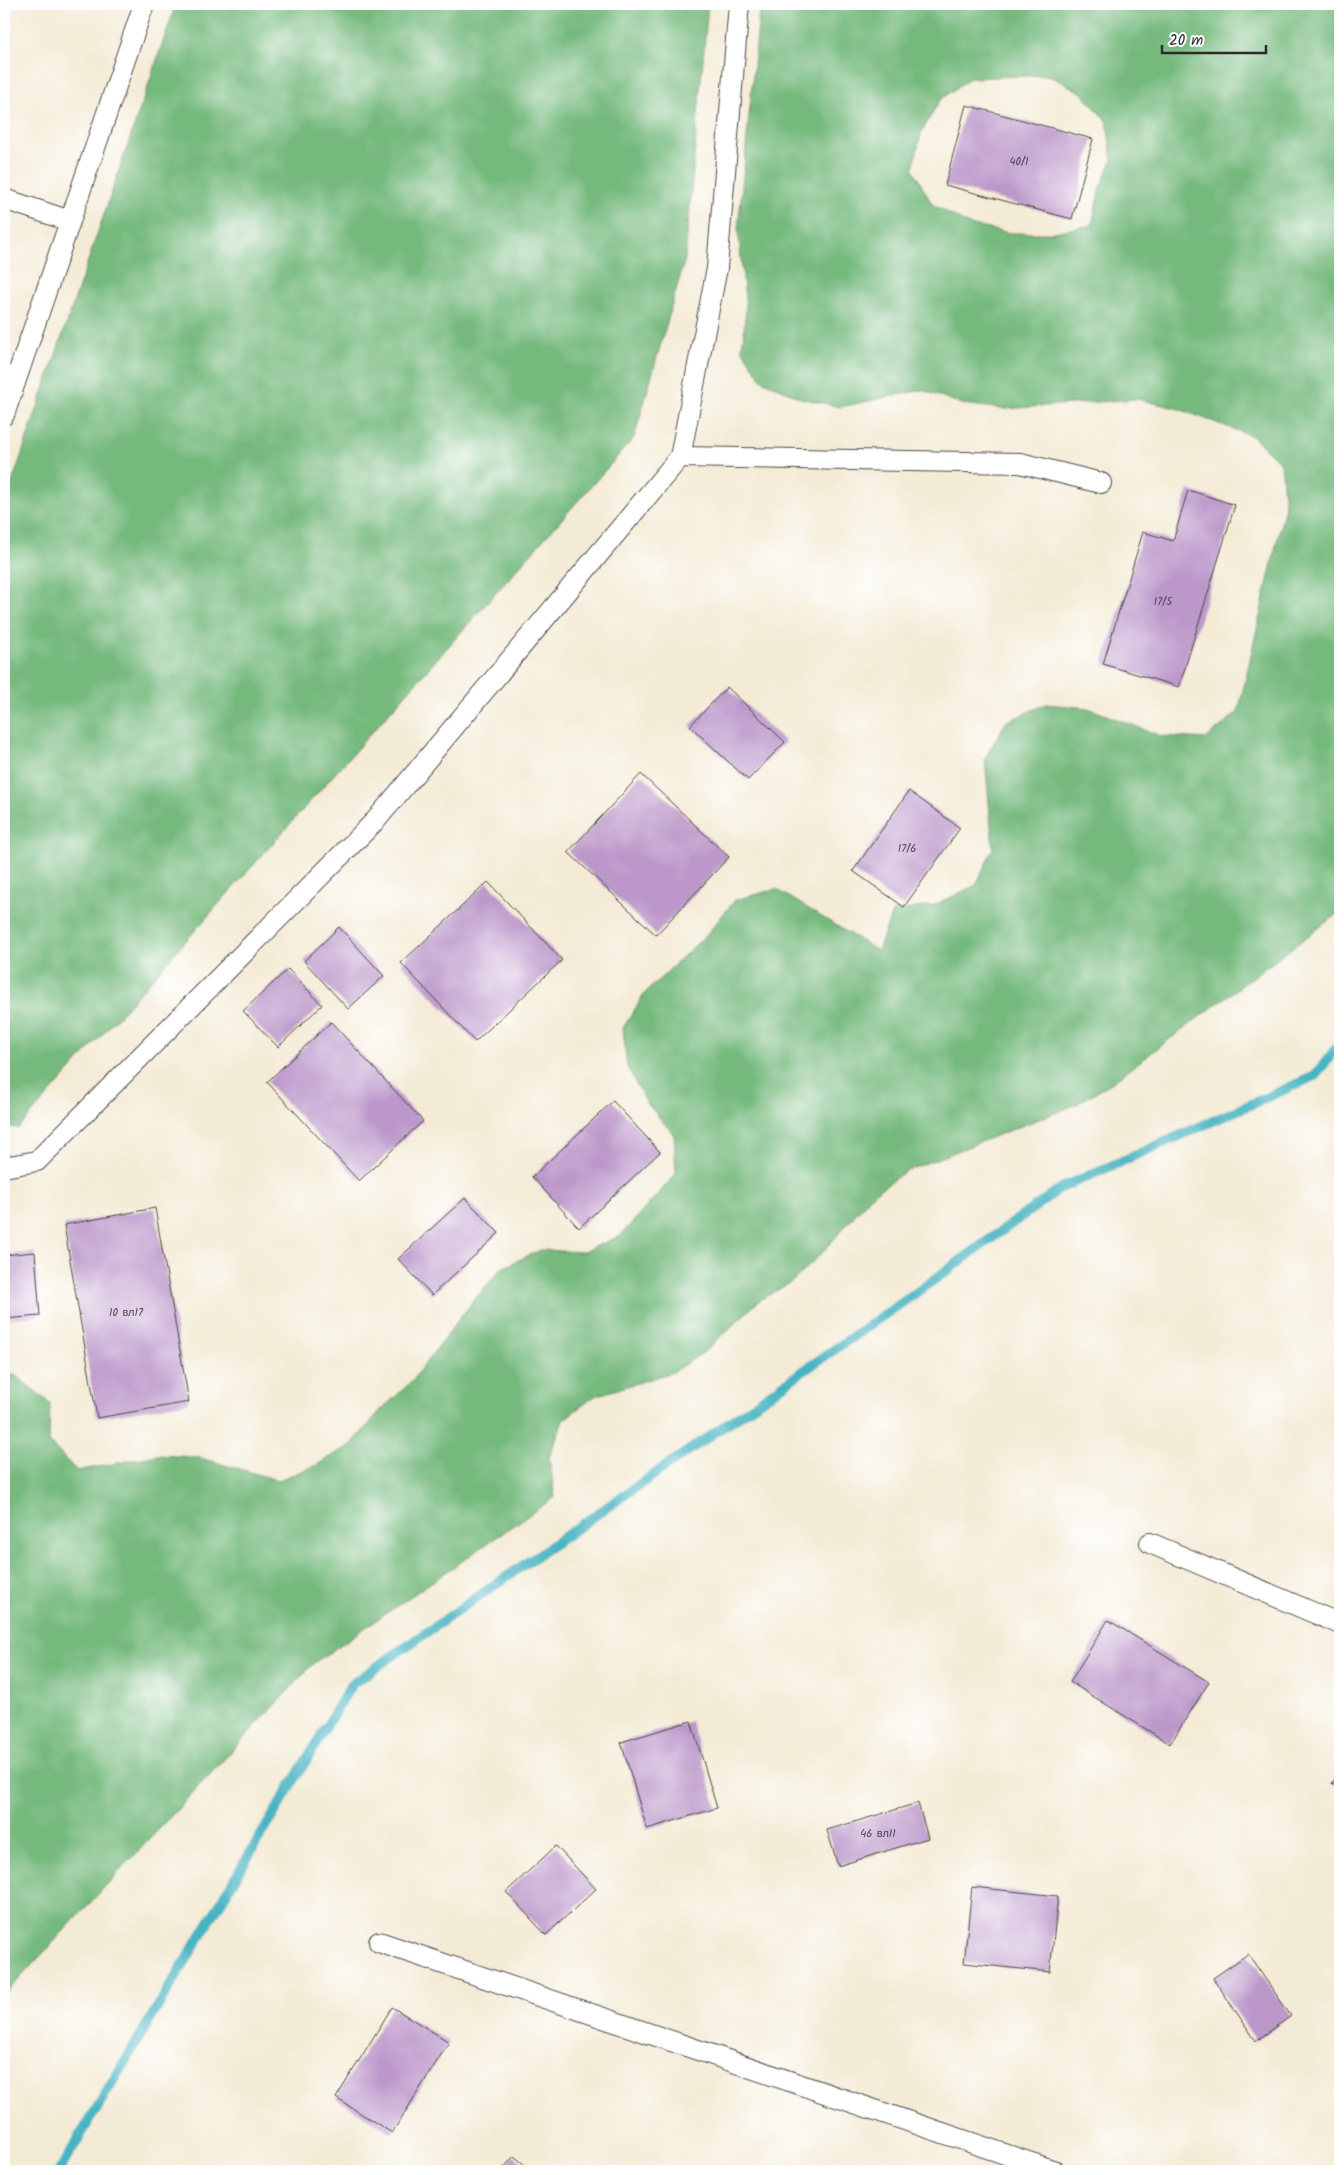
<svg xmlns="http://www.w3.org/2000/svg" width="1344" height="2175" font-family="Kalam,sans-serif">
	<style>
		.forest { fill: #75b97d; stroke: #507254; fill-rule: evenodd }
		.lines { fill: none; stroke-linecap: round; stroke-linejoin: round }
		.stream { stroke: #45b3c1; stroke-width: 10 }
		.building { fill: #bc98ca }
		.service-casing { stroke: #494845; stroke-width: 22 }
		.service { stroke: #fff; stroke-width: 20 }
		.labels { text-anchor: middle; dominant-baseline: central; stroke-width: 4; stroke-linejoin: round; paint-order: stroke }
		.number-label { font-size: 11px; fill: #4f4653 }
	</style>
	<rect width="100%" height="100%" fill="#fff"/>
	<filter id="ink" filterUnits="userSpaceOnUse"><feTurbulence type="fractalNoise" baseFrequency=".02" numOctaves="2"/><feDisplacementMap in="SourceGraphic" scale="10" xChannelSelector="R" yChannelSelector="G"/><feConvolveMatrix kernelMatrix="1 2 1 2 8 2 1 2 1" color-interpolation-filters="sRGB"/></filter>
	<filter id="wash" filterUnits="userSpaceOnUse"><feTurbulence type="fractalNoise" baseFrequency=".0096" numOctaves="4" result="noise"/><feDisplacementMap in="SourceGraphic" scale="20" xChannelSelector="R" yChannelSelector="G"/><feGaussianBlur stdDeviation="1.12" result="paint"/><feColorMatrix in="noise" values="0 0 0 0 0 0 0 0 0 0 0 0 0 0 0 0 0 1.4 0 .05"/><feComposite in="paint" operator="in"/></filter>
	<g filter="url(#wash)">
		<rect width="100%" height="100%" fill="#f4ebd6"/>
		<path class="forest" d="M176 4H708L685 259 634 438 19 1128 4 1127V506Z
			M760 4H1340V912L1111 1083 1075 1105 906 1171 874 1193 822 1253 793 1281 760 1300 704 1352 673 1372 595 1396 563 1420 549 1458 555 1497 314 1663 4 1995V1372L16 1376 50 1403 49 1442 77 1471 157 1455 197 1457 278 1480 315 1466 351 1445 380 1411 411 1382 474 1300 502 1268 540 1250 583 1252 620 1236 676 1174 674 1135 646 1102 627 1067 623 1028 645 993 707 934 735 900 776 889 878 951 892 912 935 905 976 885 993 848 985 758 1006 722 1046 704 1088 708 1161 736 1206 739 1238 712 1285 506 1281 463 1252 436 1176 408 1137 399 1005 409 962 404 922 390 840 407 800 398 762 380 742 349 746 309 738 228ZM1048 75 1081 92 1107 122 1112 161 1100 187 1092 225 1048 233H1009L969 225 932 204 913 169 921 133 940 100 970 78Z"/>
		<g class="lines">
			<path class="stream" d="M59 2171 352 1684 913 1295 1061 1188 1315 1076 1340 1043"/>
		</g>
		<g id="blocks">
			<path class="building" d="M966 105 1093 139 1072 219 945 185Z
				M1188 490 1235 505 1179 687 1103 664 1143 532 1173 541Z
				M727 687 785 742 748 780 690 726Z
				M641 774 729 857 656 935 568 852Z
				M909 791 960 828 904 907 853 871Z
				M488 882 562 960 475 1042 401 963Z
				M339 927 384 976 348 1009 304 961Z
				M288 969 322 1005 278 1047 243 1011Z
				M331 1022 423 1121 359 1181 267 1082Z
				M613 1101 660 1152 579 1228 532 1177Z
				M465 1198 499 1233 432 1295 398 1259Z
				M155 1208 189 1402 97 1418 64 1225Z
				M35 1252 40 1316 4 1319V1255Z
				M1108 1620 1209 1682 1170 1744 1070 1682Z
				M691 1721 717 1808 647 1829 621 1742Z
				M1340 1774V1790L1332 1783Z
				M918 1803 928 1838 838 1866 827 1830Z
				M556 1846 596 1889 546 1935 506 1892Z
				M972 1887 1058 1896 1050 1972 964 1963Z
				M1248 1954 1291 2016 1256 2041 1213 1978Z
				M392 2007 449 2042 392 2133 336 2098Z
				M514 2156 532 2171H501Z"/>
		</g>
	</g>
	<g filter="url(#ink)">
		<use href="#blocks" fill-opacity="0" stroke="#494845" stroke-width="1"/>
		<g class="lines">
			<defs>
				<path id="service" d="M4 199 70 221
					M4 415 144 4
					M680 457 1020 463 1101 483
					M4 1167 37 1161 376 820 680 457 717 268 739 4
					M1150 1543 1340 1624
					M379 1942 1055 2171"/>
			</defs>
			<use href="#service" class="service-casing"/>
			<use href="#service" class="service"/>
		</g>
	</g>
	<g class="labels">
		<g class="number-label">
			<text x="1019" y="162">40/1</text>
			<text x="1163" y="602">17/5</text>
			<text x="907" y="849">17/6</text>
			<text x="126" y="1313">10 вл17</text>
			<text x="878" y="1834">46 вл11</text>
		</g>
	</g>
	<rect width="1344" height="2175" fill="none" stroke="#fff" stroke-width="20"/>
	<path d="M1162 45v8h104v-8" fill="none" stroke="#2b2b2b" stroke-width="2.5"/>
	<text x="1169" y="45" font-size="15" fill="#2b2b2b" stroke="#ffffff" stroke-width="4" paint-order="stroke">20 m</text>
</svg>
